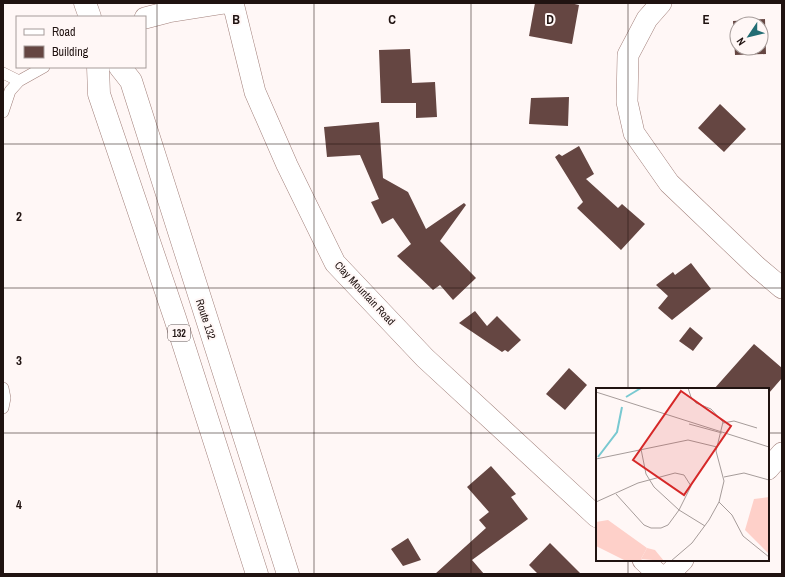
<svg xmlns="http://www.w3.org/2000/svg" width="785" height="577" font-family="'Archivo Narrow',sans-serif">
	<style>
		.building { fill: #654642; fill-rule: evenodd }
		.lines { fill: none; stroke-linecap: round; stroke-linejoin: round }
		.service-casing { stroke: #a2807b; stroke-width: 12 }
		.minor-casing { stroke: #a2807b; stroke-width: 22 }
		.trunk-casing { stroke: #a2807b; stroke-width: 23 }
		.service { stroke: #fff; stroke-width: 11 }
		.minor { stroke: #fff; stroke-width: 21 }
		.trunk { stroke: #fff; stroke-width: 22 }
		.grid { fill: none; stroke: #201311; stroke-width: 1; stroke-opacity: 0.55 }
		.labels { text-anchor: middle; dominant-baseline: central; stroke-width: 4; stroke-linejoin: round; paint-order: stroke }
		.shield { fill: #fff7f6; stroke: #635756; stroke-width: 1 }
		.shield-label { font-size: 10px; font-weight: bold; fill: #201311 }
		.street-label { font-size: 11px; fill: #201311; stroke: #fff7f6 }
		.inset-river { fill: none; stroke: #79c9d1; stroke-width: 2 }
		.inset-road { fill: none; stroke: #a69c9a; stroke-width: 1 }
		.view { fill: #d62828; fill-opacity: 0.15; stroke: #d62828; stroke-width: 2 }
		.inset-edge { fill: none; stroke: #201311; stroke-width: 2 }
		.grid-label { font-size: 13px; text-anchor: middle; font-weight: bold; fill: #201311; stroke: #fff7f6; stroke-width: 4; stroke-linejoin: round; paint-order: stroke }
	</style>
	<rect width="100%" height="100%" fill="#fff7f6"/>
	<path class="building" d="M535 3H570L579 5 572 44 529 36Z
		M765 19 766 54 735 55 733 21ZM737 24H761V48H737Z
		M410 49 412 83 435 82 437 117 416 118V103H381L379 50Z
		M569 97 568 126 529 124 531 98Z
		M720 104 746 129 724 152 698 128Z
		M379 122 383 178 408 192 426 229 464 203 466 205 440 241 476 278 453 300 440 285 433 290 397 256 411 244 393 218 382 224 371 202 379 199 360 155 327 157 324 127Z
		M579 146 594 174 586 179 618 208 622 204 645 224 621 250 577 208 583 202 555 157 559 154 562 156Z
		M691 263 711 289 672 320 658 308 668 296 656 285 673 272 675 275Z
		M475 311 487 326 497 316 521 340 508 352 505 350 502 352 459 323Z
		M690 327 703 338 693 351 679 341Z
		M754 344 782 368V378L769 393 768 389H714Z
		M569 368 587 385 565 410 546 394Z
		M491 466 516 494 511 497 528 519 472 560 484 574H435L486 528 479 520 489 512 467 487Z
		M408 538 421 560 403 566 391 549Z
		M550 543 581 574H538L529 565Z"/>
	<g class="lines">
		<defs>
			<path id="service" d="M3 73 19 81
				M3 112 10 91 19 81 44 67
				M3 388 5 398 3 408"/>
			<path id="minor" d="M233 3 255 92 287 165 335 263 425 358 597 517
				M661 3 647 19 628 55 627 102 634 133 669 183 757 267 782 288
				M145 18 168 12 225 3
				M768 469 782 453
				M643 560 658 574
				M669 574 683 560"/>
			<path id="trunk" d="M85 3 90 17
				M98 67 99 94 175 318 257 574
				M120 67 131 81 288 574"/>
		</defs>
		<use href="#service" class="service-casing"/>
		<use href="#minor" class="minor-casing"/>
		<use href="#trunk" class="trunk-casing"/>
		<use href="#service" class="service"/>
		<use href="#minor" class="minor"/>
		<use href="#trunk" class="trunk"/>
	</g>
	<path class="grid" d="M157 3V574M314 3V574M471 3V574M628 3V389M3 144H782M3 288H782M3 433H597M768 433H782M628 560V574"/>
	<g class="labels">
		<rect class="shield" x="168" y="325" width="22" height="16" rx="3"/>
		<g class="shield-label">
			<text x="179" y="333">132</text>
		</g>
		<g class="street-label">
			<text transform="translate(365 293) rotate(47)">Clay Mountain Road</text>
			<text transform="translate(206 319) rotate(72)">Route 132</text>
		</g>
	</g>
	<g transform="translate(596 388)">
		<rect width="173" height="173" fill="#fff7f6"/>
		<path d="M173 109V173H172L173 166 149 142 158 111ZM12 132 51 160 45 171 48 173H30L0 158V134Z" fill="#fed0c9"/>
		<path d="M51 160 59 162 68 173 45 171Z" fill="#fed0c9"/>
		<path class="inset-river" d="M30 9 45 0M2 69 21 44 26 19"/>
		<path class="inset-road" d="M0 4 173 59M127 35 138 33 161 40M93 36 126 45M45 61 50 86 58 99 83 122 109 138M0 71 92 52 121 59M128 89 148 85 173 92M0 114 42 95 79 85 88 87 95 98 83 122 72 137 65 140H55L48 137 20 106M123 114 136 127 147 148 173 169M75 173 96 155 113 132 123 114 128 93 120 63 127 34 115 21 100 15 95 9 92 0"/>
		<path class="view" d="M85 3 135 38 88 107 37 72Z"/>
		<rect width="173" height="173" class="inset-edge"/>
	</g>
	<g class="grid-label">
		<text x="236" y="24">B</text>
		<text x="392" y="24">C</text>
		<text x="550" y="24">D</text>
		<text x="706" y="24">E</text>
		<text x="19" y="221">2</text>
		<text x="19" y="365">3</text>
		<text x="19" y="509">4</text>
	</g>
	<rect width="785" height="577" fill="none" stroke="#201311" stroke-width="8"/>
	<rect x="16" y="16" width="130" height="52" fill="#fff7f6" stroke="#a69c9a"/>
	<rect x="24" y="29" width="20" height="6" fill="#ffffff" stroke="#a69c9a"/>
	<text x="52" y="36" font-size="12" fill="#201311">Road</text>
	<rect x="24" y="46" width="20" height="12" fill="#654642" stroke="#a69c9a"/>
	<text x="52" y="56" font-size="12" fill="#201311">Building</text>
	<g transform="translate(749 36) rotate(235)"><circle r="19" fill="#fff7f6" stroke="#a69c9a"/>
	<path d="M0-3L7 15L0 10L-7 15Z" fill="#236d74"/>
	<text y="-6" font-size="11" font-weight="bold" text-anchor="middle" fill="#201311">N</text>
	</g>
</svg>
